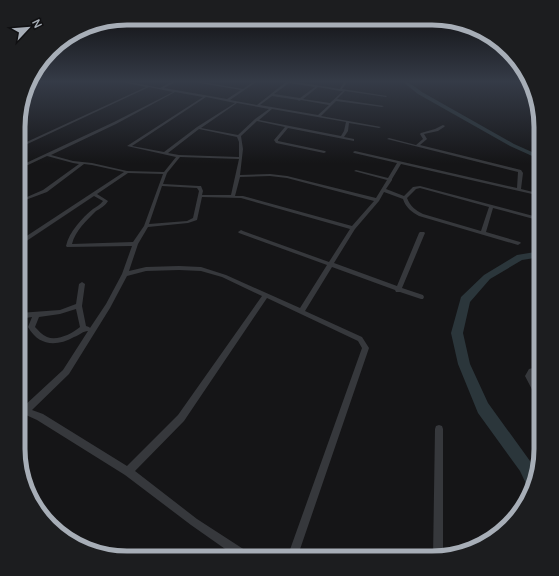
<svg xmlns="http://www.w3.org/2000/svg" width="559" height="576" font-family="Manrope,sans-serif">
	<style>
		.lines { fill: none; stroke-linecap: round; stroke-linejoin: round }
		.river { fill: #2b363b; fill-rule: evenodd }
		.street { fill: #36383c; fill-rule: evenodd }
		.rim { fill: none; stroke: #a7aeb7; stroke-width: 5 }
	</style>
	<rect width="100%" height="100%" fill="#151517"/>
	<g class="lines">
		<path class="river" d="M403 82H408L422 92 514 144 541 156V160L510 146 418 94Z
			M541 251V257L522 260 490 279 470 302 463 333 470 364 488 403 530 461 536 472 531 490 528 488 520 471 478 413 458 364 451 333 461 297 484 275 517 255Z"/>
		<path class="street" d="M122 82H130L160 88 171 82H175L164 88 227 99 241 90 194 82H202L243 89 253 82H256L230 100 257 105 286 82H296L340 89 344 82H347L342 89 387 96 386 97 345 91 337 99 384 106 382 107 336 101 321 116 381 127 379 128 349 123 348 131 344 137 354 139V141L288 128 278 140V141L325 151 326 152 324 153 276 143 274 140 285 127 257 121 241 136 243 149 240 175 270 174 287 176 376 198 387 180 354 171 356 170 388 178 397 163 354 153 353 152 355 151 517 188 518 172 387 139 389 138 416 145 423 139 420 134 421 133 435 129 443 125 445 126 444 127 438 131 424 134 427 139 420 145 521 170 523 173 521 189 541 194V196L401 164 392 179V180L386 189 404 196 413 187 420 186 541 218V221L493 208 486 232 520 242 521 243 518 245 419 216C412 212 406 208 403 199L384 192 379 201 355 229 334 263 397 286 419 233 420 232H424L425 233 402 288 423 295 424 297 423 299H421L400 292H396L395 290 332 267 305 311 362 337 369 348 297 558H287L362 348 358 341 267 298 184 421 135 471 197 519 251 554 252 558H238L191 525 125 475 37 420 26 415 18 421V408L23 407 63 370 88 331C83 331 80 335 74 337 56 347 39 346 28 327L32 317 19 319V313L60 310 76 304 79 284 82 282 85 284 82 306 86 326 89 327 90 328 106 304 122 274 132 246 67 247 66 246C69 232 82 218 93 209 96 207 100 205 103 201L94 196 19 246V241L124 172 92 165 84 164 47 192 20 202V200L43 190 79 164 73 163 47 156 28 165 20 166V164L26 163 114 122 173 92 149 87 21 147H20V145L146 87ZM289 83 315 87 300 98 274 94ZM318 87 340 91H343L330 103 303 99ZM175 92 203 97 127 146 176 157 164 172 127 171 92 163 73 161 51 155 116 124ZM272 96 298 100 299 101 301 100 329 105 318 115 260 105ZM206 97 235 103 197 127 164 152 132 146ZM237 103 269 109 255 119 238 135 201 128ZM272 109 346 122 344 131 341 136 259 120ZM199 129 237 137 239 142V157L179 155 168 153ZM180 157 239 159 231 195H202L203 191 201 186H199L163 184 167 173ZM128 173 163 174 144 226 133 242 72 244C75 231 87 220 96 211 101 208 105 206 108 201L97 194ZM270 176 287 178 374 201 352 226 243 196H235L240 177ZM162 186 197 188 199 191 193 218 187 221 149 224ZM420 188 489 207 481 231 423 214C415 210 410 206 407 198L416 189ZM202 197 241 198 350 229 329 262 243 231 241 230 238 232 239 233 327 265 300 308 226 275 201 267 179 266 146 267 129 271 138 244 148 227 188 223 197 220ZM179 270 201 271 222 277 262 296 178 415 127 466 43 414 32 410 69 374 110 308 127 276 146 271ZM76 309 80 327C72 334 57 341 47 337 42 335 38 330 35 327L39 317 60 314Z
			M537 367 541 368V374H535L533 376 541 390V402L538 401 525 376 529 369Z
			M439 425 442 426 443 429V556L439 558H433L435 429 436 426Z"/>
	</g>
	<linearGradient id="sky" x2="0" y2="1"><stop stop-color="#0c0c0d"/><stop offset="0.5" stop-color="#353b47"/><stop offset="1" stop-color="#353b47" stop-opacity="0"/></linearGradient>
	<rect width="559" height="163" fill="url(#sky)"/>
	<path d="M0 0H559V576H0ZM127 25H432A102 102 0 0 1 534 127V449A102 102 0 0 1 432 551H127A102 102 0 0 1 25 449V127A102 102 0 0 1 127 25Z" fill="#1c1d1f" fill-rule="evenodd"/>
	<path class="rim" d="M127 25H432A102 102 0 0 1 534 127V449A102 102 0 0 1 432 551H127A102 102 0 0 1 25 449V127A102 102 0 0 1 127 25Z"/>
	<g transform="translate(28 28) rotate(64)" stroke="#101012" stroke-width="3" paint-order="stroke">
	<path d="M0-3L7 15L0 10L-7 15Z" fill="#a7aeb7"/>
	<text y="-6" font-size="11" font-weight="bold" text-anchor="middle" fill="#a7aeb7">N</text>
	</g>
</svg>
